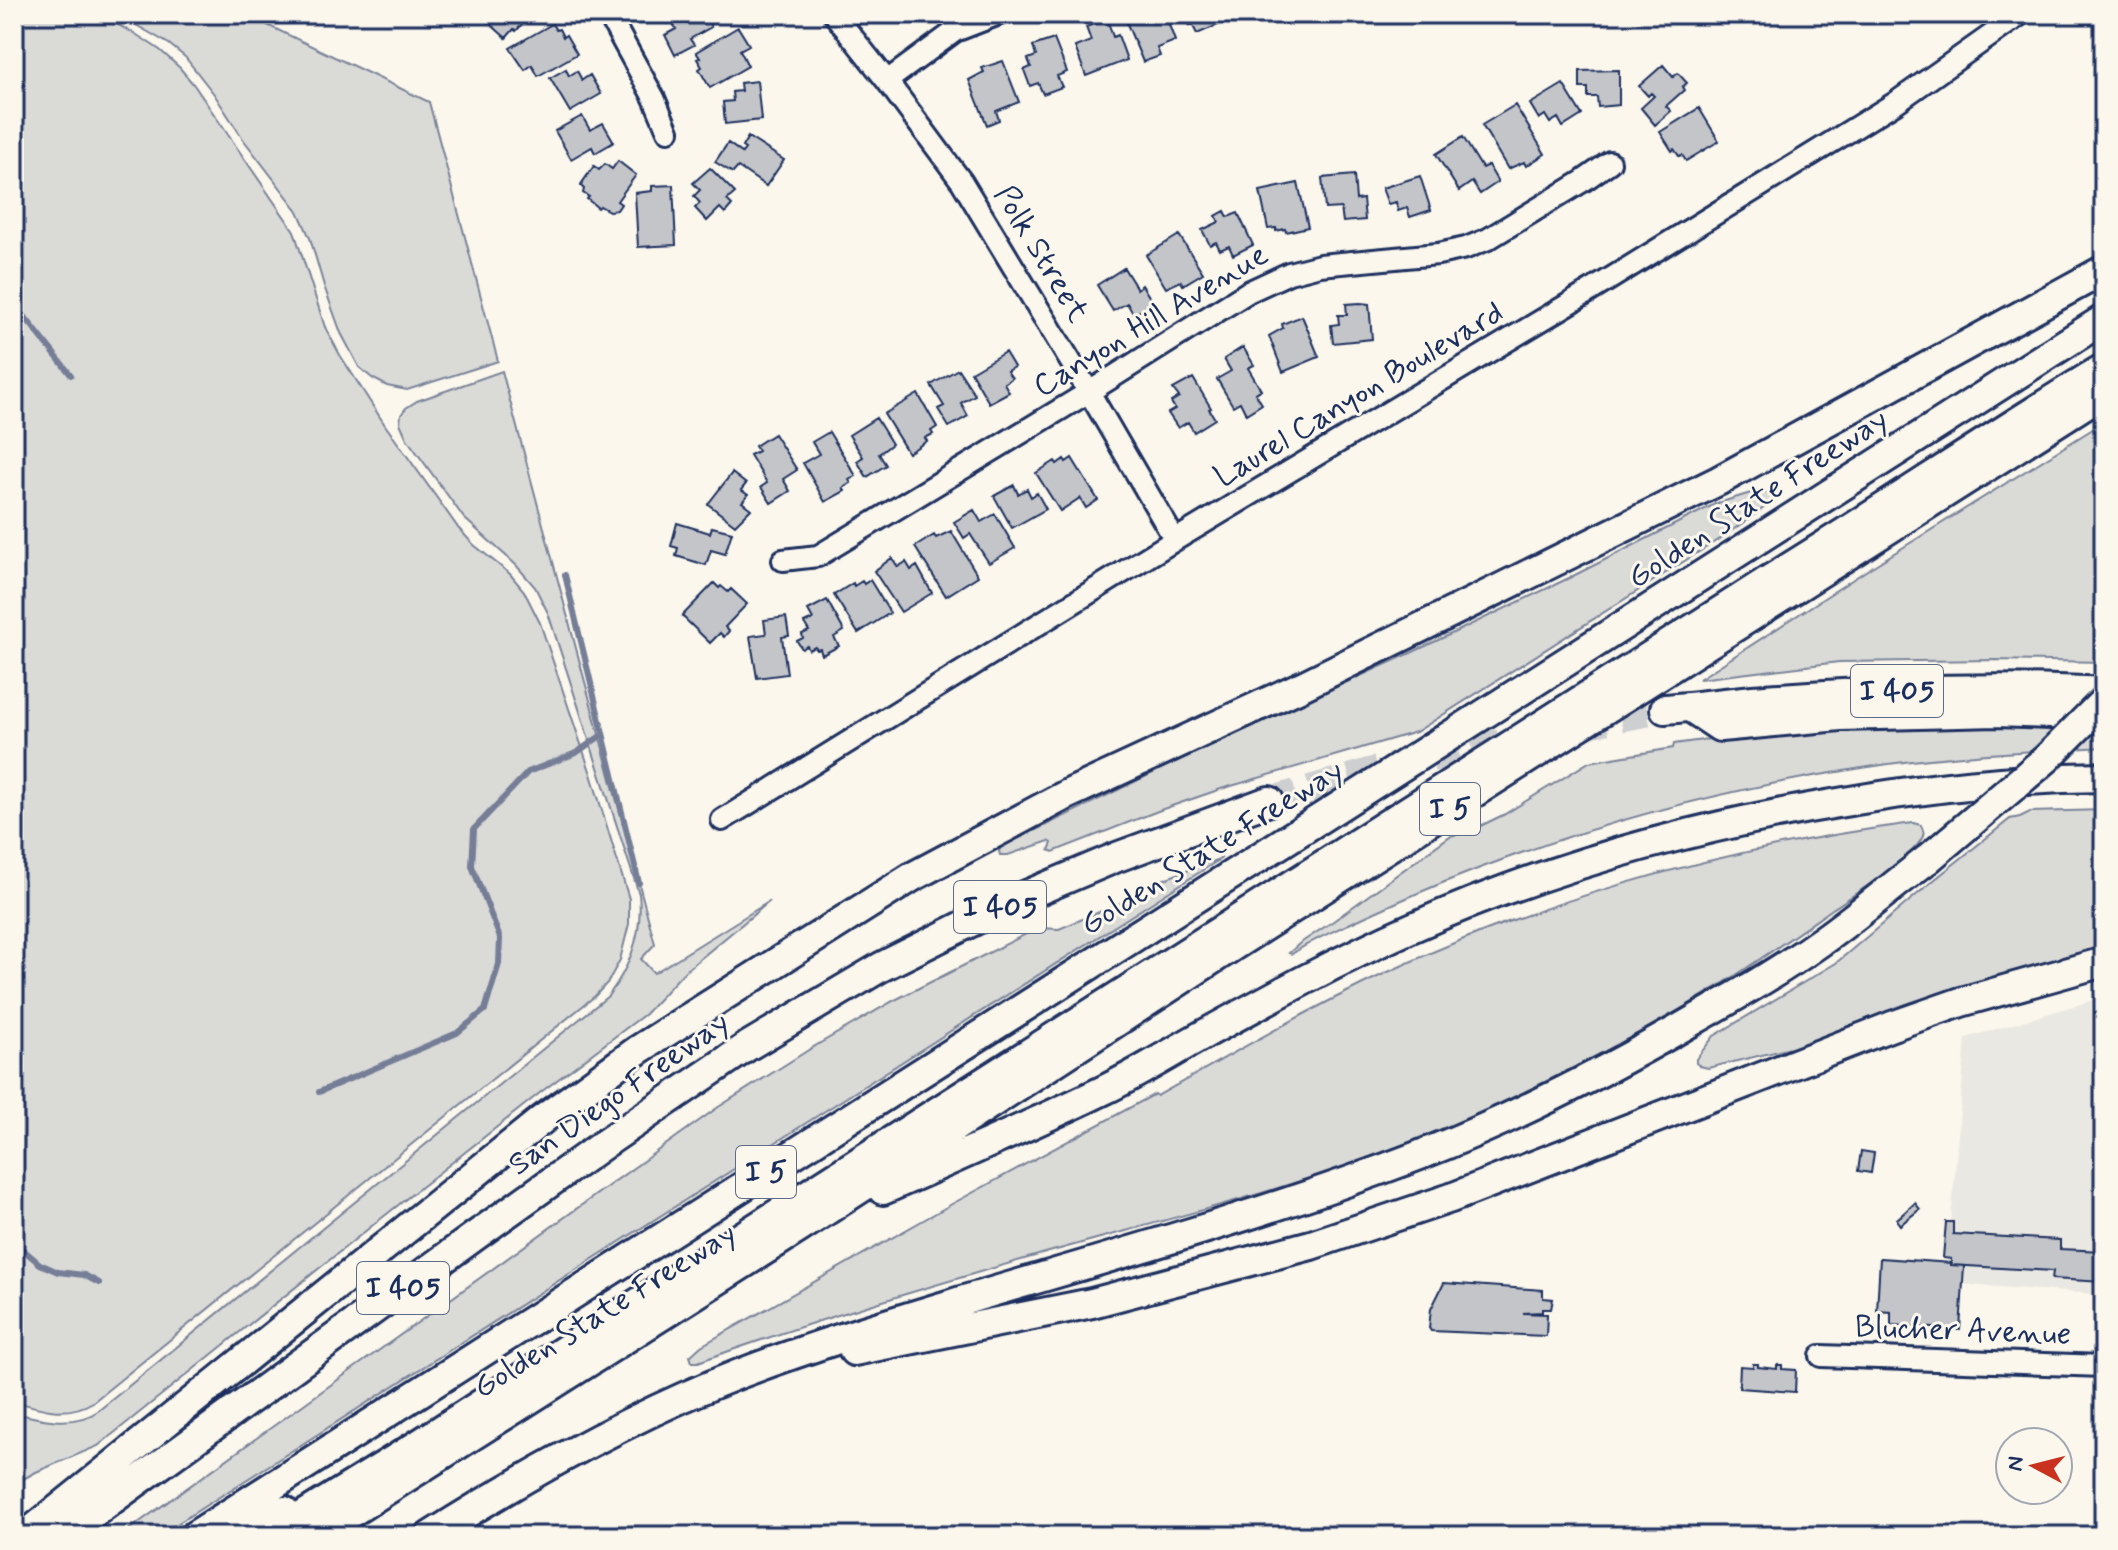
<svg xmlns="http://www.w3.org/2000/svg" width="2118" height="1550" font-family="Mynerve,sans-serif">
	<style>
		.built { fill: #eae8e2 }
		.green { fill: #dadad7; stroke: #7a849a; stroke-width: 2 }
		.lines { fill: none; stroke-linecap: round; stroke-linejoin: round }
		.stream { stroke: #747e96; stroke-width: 6 }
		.building { fill: #c3c5c9; stroke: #1b2f5e; stroke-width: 2 }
		.highway-tunnel { stroke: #cecfd0; stroke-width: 28; stroke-dasharray: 28 14; stroke-linecap: butt }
		.minor-casing { stroke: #1b2f5e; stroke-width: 26 }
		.highway-casing { stroke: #1b2f5e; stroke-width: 34 }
		.minor { stroke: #fbf7ec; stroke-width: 20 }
		.highway { stroke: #fbf7ec; stroke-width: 28 }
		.highway-bridge-casing { stroke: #1b2f5e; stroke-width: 34; stroke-linecap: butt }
		.highway-bridge { stroke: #fbf7ec; stroke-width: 28 }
		.labels { text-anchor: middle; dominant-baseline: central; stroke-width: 6; stroke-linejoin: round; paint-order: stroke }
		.shield { fill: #fbf7ec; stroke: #5e6b89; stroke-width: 2 }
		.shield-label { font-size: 30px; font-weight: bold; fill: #1b2f5e }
		.street-label { font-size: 32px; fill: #1b2f5e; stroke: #fbf7ec }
	</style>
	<rect width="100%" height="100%" fill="#fbf7ec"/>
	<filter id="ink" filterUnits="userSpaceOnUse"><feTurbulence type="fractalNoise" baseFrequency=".0125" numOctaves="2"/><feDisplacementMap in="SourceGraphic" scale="16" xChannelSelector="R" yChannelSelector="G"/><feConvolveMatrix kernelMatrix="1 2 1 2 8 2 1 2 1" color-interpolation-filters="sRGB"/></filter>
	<g filter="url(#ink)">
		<path class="built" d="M2104 997V1295L1946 1283 1966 1038Z"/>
		<path class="green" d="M14 14H97L134 33 160 50 180 68 194 85 294 231 325 327 340 355 385 425 459 529 474 545 510 574 524 591 540 623 591 774 629 899V924L620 960 608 982 595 996 93 1402C66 1418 42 1409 14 1401Z
			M117 14H244L429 102 498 361 407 390 387 386 372 378 359 367 341 333 324 286 310 238 298 211 243 139 214 94 185 57 169 44Z
			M502 371 655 944 641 959 654 973 770 901 683 973 645 1014 541 1092 373 1225 98 1446 36 1472 14 1484V1413C40 1419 74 1428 98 1411L608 996C630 967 643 932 639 894L548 613 535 587 516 565 464 518 407 439 400 423 401 415 406 408 417 401Z
			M2104 422V662L1995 660 1839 662 1699 679 1875 565Z
			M1754 492C1761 492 1773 492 1775 500L1727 534 1416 732 1221 789 1163 809 1053 852 1049 850 1052 843 1049 841 1008 855H1000L999 851 1001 847 1237 732 1413 652 1569 578 1715 504Z
			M2104 725V747C2023 752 1942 755 1862 768 1712 791 1563 832 1423 891 1399 901 1375 912 1351 923 1331 932 1310 941 1292 954L1289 953 1299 944 1332 922 1450 836 1468 832 1505 814 1589 762 1673 748 1674 744 1732 736 1861 726Z
			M2104 810V946L1976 982 1930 997 1816 1042 1708 1068 1700 1066 1696 1063V1059L1714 1036 1836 963 1934 880 2010 819 2020 817 2030 812Z
			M1913 823 1921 825C1923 831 1925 832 1922 838 1913 858 1851 897 1831 910 1798 933 1764 957 1730 979 1615 1051 1485 1116 1357 1162 1258 1197 1157 1222 1056 1250 936 1284 815 1320 698 1362H692L690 1356 701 1346 950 1205 1155 1094 1157 1096C1218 1062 1277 1027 1339 996 1517 905 1715 849 1913 823Z
			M1222 858 158 1536H120L717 1108 810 1049 893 1001 1038 928 1059 929 1154 889 1153 883Z"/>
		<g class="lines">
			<path class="stream" d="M14 303 71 375
				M565 575 639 883
				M319 1092 457 1033 485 1010 499 964 500 938 472 866 474 829 528 772 576 753 602 735
				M14 1242 40 1264 58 1272 84 1275 99 1283"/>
		</g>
		<path class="building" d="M492 14H532L516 31 514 29 506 38 486 20Z
			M668 14H704L711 27 690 39 694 45 675 55 665 35 676 29Z
			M1131 14H1165L1175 41 1157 48 1160 56 1143 62 1125 19 1132 16Z
			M1184 14H1221L1225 22 1197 34 1192 24 1189 26Z
			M1107 19 1113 37 1118 35 1127 60 1086 76 1075 47 1091 41 1086 27Z
			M552 24 556 30 559 29 563 37 566 35 577 54 538 76 532 65 525 70 510 48Z
			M738 27 749 45 740 50 748 66 710 88 699 69 702 67 697 59 700 58 696 52Z
			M1054 39 1067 72 1057 76 1062 87 1043 94 1038 83 1030 86 1024 70 1031 67 1028 59 1036 56 1033 46Z
			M1003 61 1019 102 996 111 999 120 987 125 969 80 984 72 982 68Z
			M1663 65 1673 77 1678 73 1687 83 1682 87 1684 90 1666 106 1671 111 1655 125 1641 108 1654 96 1651 93 1648 96 1639 86Z
			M566 69 569 76 577 71 582 80 590 75 601 94 570 112 550 78Z
			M1619 70V105L1598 107 1597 97H1588V88H1580V71Z
			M757 81 761 120 725 124 723 102 733 101 732 92 741 91 740 83Z
			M1563 84 1582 115 1563 127 1558 118 1550 123 1545 115 1539 119 1530 104Z
			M1515 105 1545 154 1526 166 1524 162 1508 169 1482 125Z
			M1699 108 1719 141 1686 161 1682 155 1679 156 1674 149 1672 151 1660 132Z
			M582 116 590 130 603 123 614 142 595 153 592 147 571 159 555 131Z
			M748 137 784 160 766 186 738 167 733 173 715 162 728 143 742 153 745 149 742 147Z
			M1463 137 1482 168 1488 165 1498 182 1480 194 1472 182 1459 191 1436 154Z
			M618 161 636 175 617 201 621 204 617 210 609 211 600 206 598 208 587 199 589 197 583 193 584 189 581 186 582 183 594 166 599 170 605 164 612 169Z
			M710 168 735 193 727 200 732 205 725 213 720 208 707 221 695 208 700 203 694 196 700 190 693 183Z
			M1354 175 1356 200 1363 199 1365 220 1343 222 1341 208 1325 209 1322 178Z
			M1420 176 1431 210 1410 217 1407 208 1398 211 1396 202 1388 204 1382 188Z
			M1298 183 1308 227 1286 232 1285 229 1276 231V228L1268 229 1260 191Z
			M673 185 676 245 638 247 635 193 652 191V186Z
			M1225 211 1228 217 1238 213 1253 245 1233 255 1229 246 1220 250 1216 242 1210 245 1202 230 1219 222 1216 216Z
			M1179 235 1203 273 1183 285 1181 281 1166 288 1146 255Z
			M1124 268 1137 289 1142 285 1153 303 1134 315 1127 303 1113 311 1097 285Z
			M1360 303 1369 304 1372 339 1333 343 1331 325 1339 324 1338 315H1347L1346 304Z
			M1302 316 1319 357 1283 372 1269 336 1283 328 1282 324Z
			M1243 347 1254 365 1248 368 1261 390 1255 393 1262 404 1246 414 1240 402 1233 406 1217 379 1231 371 1224 359Z
			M1005 352 1014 367 1007 371 1012 378 1004 383 1009 392 989 403 971 372Z
			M958 369 975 395 961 403 968 416 949 427 938 409 944 406 931 385Z
			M1193 378 1211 408 1209 409 1215 419 1194 432 1188 422 1178 428 1168 413 1175 409 1171 402 1179 397 1173 389Z
			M918 394 937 427 931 431 933 434 925 438 927 441 908 453 884 414Z
			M876 418 892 444 879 454 886 465 867 477 857 461 863 457 849 435Z
			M829 432 856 476 849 480 851 483 843 488 845 491 825 502 803 463 819 454 812 442Z
			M774 434 797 470 783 479 790 491 771 503 761 487 767 483 750 455 758 451 755 446Z
			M1072 458 1098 500 1086 508 1080 498 1060 511 1036 473 1055 461 1057 464 1064 459 1066 462Z
			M732 473 746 484 741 490 748 495 742 502 751 509 735 525 708 504Z
			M1014 485 1018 494 1027 489 1031 497 1037 493 1046 509 1012 528 994 496Z
			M974 510 981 522 995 514 1015 548 989 563 970 534 964 538 954 522Z
			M677 523 710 533 712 527 732 532 725 554 711 550 706 565 676 556 678 548 671 546Z
			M951 531 978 576 946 596 915 547 934 535 936 538Z
			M892 558 898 567 906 562 911 570 917 566 932 593 901 612 874 571Z
			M870 580 890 613 858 633 834 595 853 583 854 586 862 581 864 584Z
			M714 583 719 588 721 586 728 592 731 589 747 604 725 627 729 631 724 637 720 633 710 643 682 616Z
			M827 600 844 631 834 637 839 646 822 655 820 649 817 650 815 647 809 650 807 646 802 649 797 641 803 638 802 634 809 631 804 623 813 619 808 610Z
			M786 617 789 636 782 637 787 674 757 678 750 636 766 634 764 620Z
			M1861 1151 1874 1153 1871 1173 1858 1171Z
			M1915 1203 1920 1209 1900 1225 1897 1221V1219Z
			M1946 1222H1953V1234L2060 1240V1249L2104 1251V1282L2052 1279 2053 1271 1951 1265V1259L1943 1258Z
			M1880 1258 1951 1263V1265L1964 1266 1960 1330 1891 1325V1312L1877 1311Z
			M1444 1283 1543 1290V1298L1553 1299 1551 1309H1542V1312L1523 1313 1547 1314 1546 1336 1431 1331 1429 1328 1431 1309Z
			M1753 1364H1758V1367L1777 1369V1365H1782V1369L1796 1370 1795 1392 1739 1388 1740 1366 1753 1367Z"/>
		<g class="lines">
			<path class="highway-tunnel" d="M1579 726 1665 709
				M1269 801 1369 772 1523 737"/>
			<defs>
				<path id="minor" d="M608 14 654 98 668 131
					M834 14 887 81 962 182 1089 392 1175 540
					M887 81 955 31 999 14
					M783 560 818 556 1089 392 1248 292 1289 273 1320 265 1438 254 1466 248 1488 239 1583 181 1610 162
					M722 820 1175 540 1587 293 1895 103 2021 14
					M1821 1356 2104 1366"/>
				<path id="highway" d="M1690 707 1720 727 1840 716 1997 712 2104 716
					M1665 709C1703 706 1742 700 1780 698 1888 690 1996 686 2104 692
					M883 1190C957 1157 1032 1125 1104 1090 1137 1074 1169 1054 1201 1036 1270 998 1339 960 1411 928 1548 867 1695 826 1844 802 1930 787 2016 778 2104 777
					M854 1351 1092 1303 1311 1245 1451 1198 1892 1026 1961 1002 2104 962
					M25 1536 543 1119 638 1050 912 877 1066 795 1302 686 1718 481 2104 270
					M62 1536 475 1236 604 1144 748 1046 881 967 1015 900 1117 857 1269 801
					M194 1536 2104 319
					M244 1536 284 1511
					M271 1536C319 1505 368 1476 416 1446 495 1395 573 1344 652 1294L1769 580C1882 511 1991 436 2104 368
					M314 1536 798 1229 1233 946 2104 392
					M430 1536C528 1474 631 1416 739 1374 814 1345 892 1322 968 1299 1120 1254 1272 1212 1420 1155 1515 1118 1607 1071 1696 1019 1736 996 1778 972 1816 945 1855 918 1891 887 1928 859"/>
			</defs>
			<use href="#minor" class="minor-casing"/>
			<use href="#highway" class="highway-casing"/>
			<use href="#minor" class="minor"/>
			<use href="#highway" class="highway"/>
			<defs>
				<path id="highway-bridge" d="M1928 859 2046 759 2104 701"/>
			</defs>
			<use href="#highway-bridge" class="highway-bridge-casing"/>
			<use href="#highway-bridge" class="highway-bridge"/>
		</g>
	</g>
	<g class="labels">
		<g class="shield">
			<rect x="1851" y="665" width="92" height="52" rx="6"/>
			<rect x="1420" y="783" width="60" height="52" rx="6"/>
			<rect x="954" y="881" width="92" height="52" rx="6"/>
			<rect x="736" y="1146" width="60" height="52" rx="6"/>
			<rect x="357" y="1262" width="92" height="52" rx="6"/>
		</g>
		<g class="shield-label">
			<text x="1897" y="691">I 405</text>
			<text x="1450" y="809">I 5</text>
			<text x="1000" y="907">I 405</text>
			<text x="766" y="1172">I 5</text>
			<text x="403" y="1288">I 405</text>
		</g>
		<g class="street-label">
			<text transform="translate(1041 254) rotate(59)">Polk Street</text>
			<text transform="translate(1151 321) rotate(-31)">Canyon Hill Avenue</text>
			<text transform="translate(1359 395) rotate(-31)">Laurel Canyon Boulevard</text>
			<text transform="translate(1758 499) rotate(-33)">Golden State Freeway</text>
			<text transform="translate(1212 848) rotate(-32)">Golden State Freeway</text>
			<text transform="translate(619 1094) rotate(-35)">San Diego Freeway</text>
			<text transform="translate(605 1311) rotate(-32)">Golden State Freeway</text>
			<text transform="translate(1963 1331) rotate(2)">Blucher Avenue</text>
		</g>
	</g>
	<rect width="2118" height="1550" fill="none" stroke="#fbf7ec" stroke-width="48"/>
	<rect x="24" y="24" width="2070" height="1502" fill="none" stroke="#1b2f5e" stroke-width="3" filter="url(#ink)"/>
	<g transform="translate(2034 1466) rotate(277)"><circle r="38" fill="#fbf7ec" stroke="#a1a7b3" stroke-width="2"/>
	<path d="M0-6L14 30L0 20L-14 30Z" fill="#c8321e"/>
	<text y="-12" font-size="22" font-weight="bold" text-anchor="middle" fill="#1b2f5e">N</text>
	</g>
</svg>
